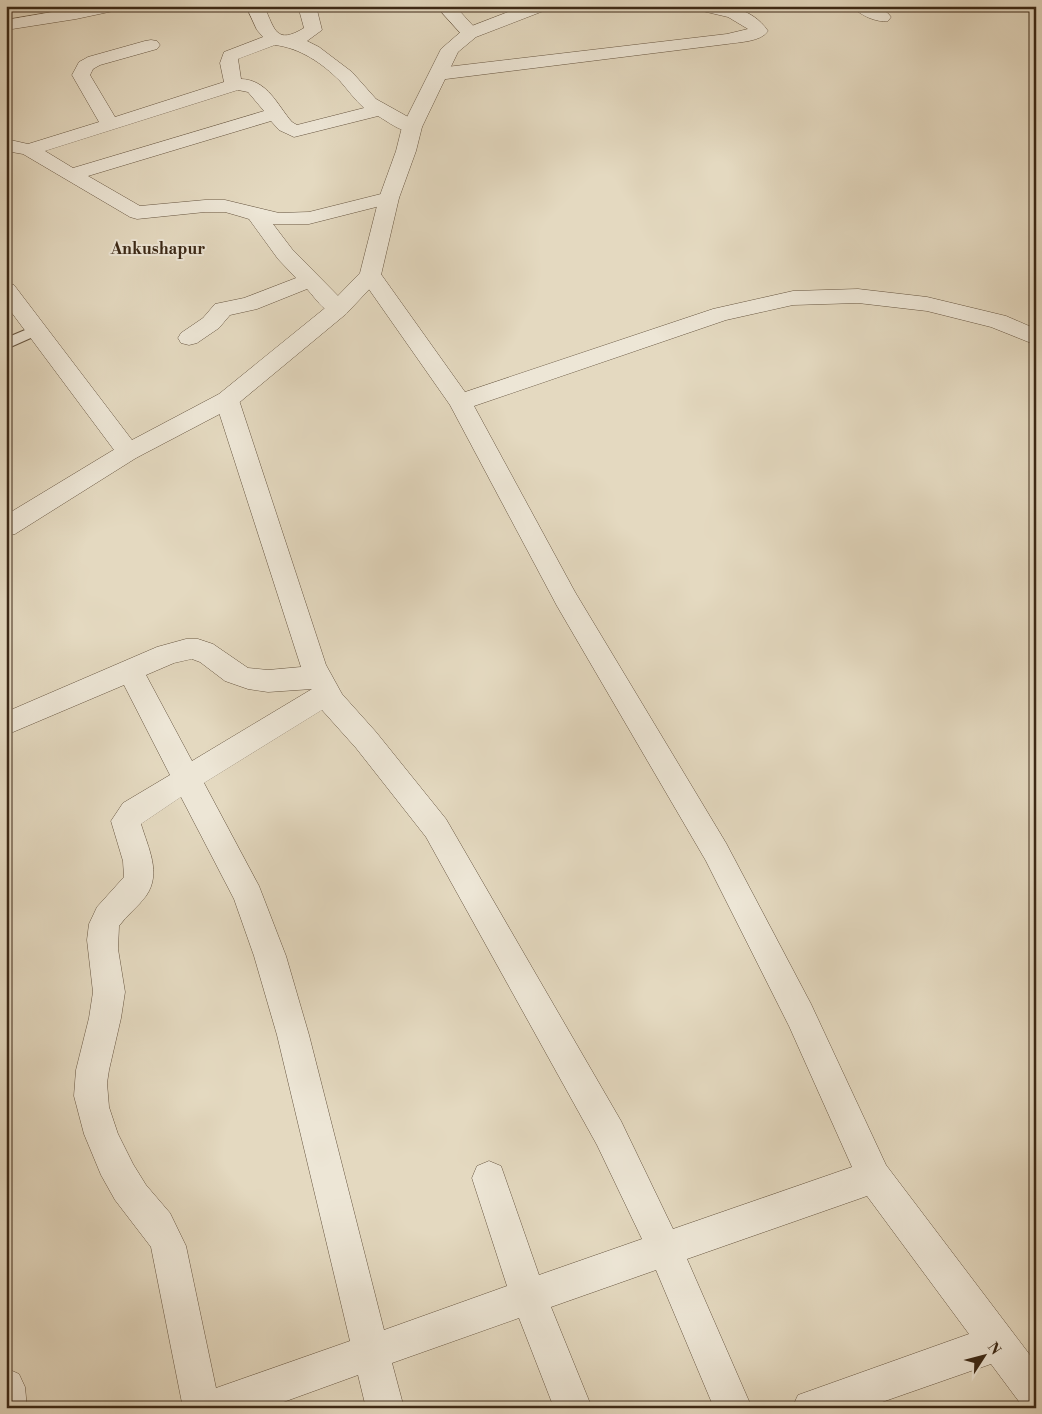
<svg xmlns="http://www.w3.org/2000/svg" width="1042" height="1414" font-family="'Libre Bodoni',serif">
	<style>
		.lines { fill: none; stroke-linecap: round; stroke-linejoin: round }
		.service-casing { stroke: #665540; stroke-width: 2 }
		.minor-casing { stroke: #665540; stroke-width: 1 }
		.tertiary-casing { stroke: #665540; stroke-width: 1 }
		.service { fill: #ede6d6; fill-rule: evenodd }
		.minor { fill: #ede6d6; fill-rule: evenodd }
		.tertiary { fill: #ede6d6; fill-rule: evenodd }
		.labels { text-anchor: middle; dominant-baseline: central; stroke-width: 4; stroke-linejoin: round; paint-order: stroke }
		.far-quarter-label { font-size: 16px; font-weight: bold; fill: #3c2916; stroke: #ede6d6 }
	</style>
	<rect width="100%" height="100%" fill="#e4d9c0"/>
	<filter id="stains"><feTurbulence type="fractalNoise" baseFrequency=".004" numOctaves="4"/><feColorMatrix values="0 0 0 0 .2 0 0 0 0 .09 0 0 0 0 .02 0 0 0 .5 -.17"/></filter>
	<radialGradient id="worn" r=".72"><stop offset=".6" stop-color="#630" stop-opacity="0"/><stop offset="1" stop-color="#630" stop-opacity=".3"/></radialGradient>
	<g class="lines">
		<defs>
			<path id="service" d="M37 325 42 327 45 330 42 333 6 349V338Z"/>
			<path id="minor" d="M87 6H121L118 10 76 19 6 30V20Z
				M246 6H264C275 30 276 45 304 28L298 6H316L322 30 307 41 319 47 352 72 376 99 419 123 422 127 419 131C404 135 390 123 378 116L294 137 279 130 271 121 88 176 140 206 205 200H225L279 213 309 212 389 192 396 194 399 198 396 202 309 224H273L292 249 346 304 349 309 346 314C328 319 318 301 307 289L257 309 230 315 219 328 197 343 189 345 181 343 178 338 181 333 203 318 215 304 244 298 296 278 278 259 249 219 239 216 225 212H205L137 219 130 217 23 154 6 151V139L28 144 99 122 72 75 79 62 88 57 145 41 151 40 157 41 160 45 157 49 100 65 93 69 90 75 115 117 224 82 220 63 224 52 263 37 257 30ZM275 45C300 48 322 63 340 81 348 90 355 100 364 108L297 125 292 122C277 105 268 80 241 79L238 59ZM238 90 248 92 264 111 73 168 45 151Z
				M436 6H455L476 29 479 33 476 37 470 38 464 37Z
				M695 6C724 6 750 5 768 31 761 42 739 42 727 44L438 80 432 78 429 74 432 70 438 68 727 34 748 29 728 17 698 10Z
				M852 6C866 6 882 4 891 17L888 21C877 23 859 15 852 6Z
				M370 268 378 270 465 392 713 309 793 291 858 289 927 297 1006 316 1036 329V345L991 327 927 311 858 303 793 305 726 320 474 406 575 592 726 843 811 1004 886 1165 1036 1363V1408L1023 1407 991 1364 865 1408H792L798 1395 969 1334 867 1196 687 1259 752 1408H714L656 1270 551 1307 592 1408H554L519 1318 392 1363 404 1408H366L358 1375 267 1408H183L151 1247 115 1200 101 1175 84 1134 74 1096 76 1070 89 1018 93 992 87 940 89 924 97 907 124 877 123 861 111 821 123 803 170 775 124 685 6 735V712L157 647 186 639H198L213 644 248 668 268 670 301 667 215 400 219 394 227 392 235 394 239 400 326 665 342 694 376 732 446 819 621 1121 673 1229 852 1167 789 1026 706 861 557 606 450 405 359 275 362 270ZM192 659 200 662 225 681 248 689 268 692 312 689 192 761 146 675 174 663ZM322 710 356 748 426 837 597 1145 642 1239 539 1275 501 1166 489 1161 477 1166 472 1178 507 1286 384 1330 309 1035 286 956 259 886 204 783ZM181 797 234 899 254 956 277 1035 350 1341 216 1388 186 1246 170 1213 146 1185 133 1164 118 1134 109 1107 107 1083 109 1070 121 1018 125 992 118 949 119 926C127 915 138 907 146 896 162 873 148 848 141 824Z
				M128 444 136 446 140 452 136 458 15 534 6 536V515L120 446Z
				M6 1368 19 1374 25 1387 27 1408H6Z"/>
			<path id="tertiary" d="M524 6H549L546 10 476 37 458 52 422 127 416 151 399 198 381 275 378 280 346 314 235 406 136 458 128 460 120 458 6 305V283L14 285 132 440 219 394 330 304 360 273 379 198 396 151 402 127 441 49 464 29Z"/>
		</defs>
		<use href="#service" class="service-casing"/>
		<use href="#minor" class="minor-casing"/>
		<use href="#tertiary" class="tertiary-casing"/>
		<use href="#service" class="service"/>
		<use href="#minor" class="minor"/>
		<use href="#tertiary" class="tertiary"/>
	</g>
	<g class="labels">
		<g class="far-quarter-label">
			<text x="158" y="249">Ankushapur</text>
		</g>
	</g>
	<rect width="1042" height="1414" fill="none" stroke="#e4d9c0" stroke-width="25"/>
	<rect x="8" y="8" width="1027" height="1399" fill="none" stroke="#3c2916" stroke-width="2.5"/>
	<rect x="12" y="12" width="1017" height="1389" fill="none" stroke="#3c2916"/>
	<g transform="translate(984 1356) rotate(54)" stroke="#ede6d6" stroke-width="4" paint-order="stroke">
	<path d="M0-4L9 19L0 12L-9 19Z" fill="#3c2916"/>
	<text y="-8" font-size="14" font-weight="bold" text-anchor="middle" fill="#3c2916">N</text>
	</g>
	<rect width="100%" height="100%" filter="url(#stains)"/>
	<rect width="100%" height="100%" fill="url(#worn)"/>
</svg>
